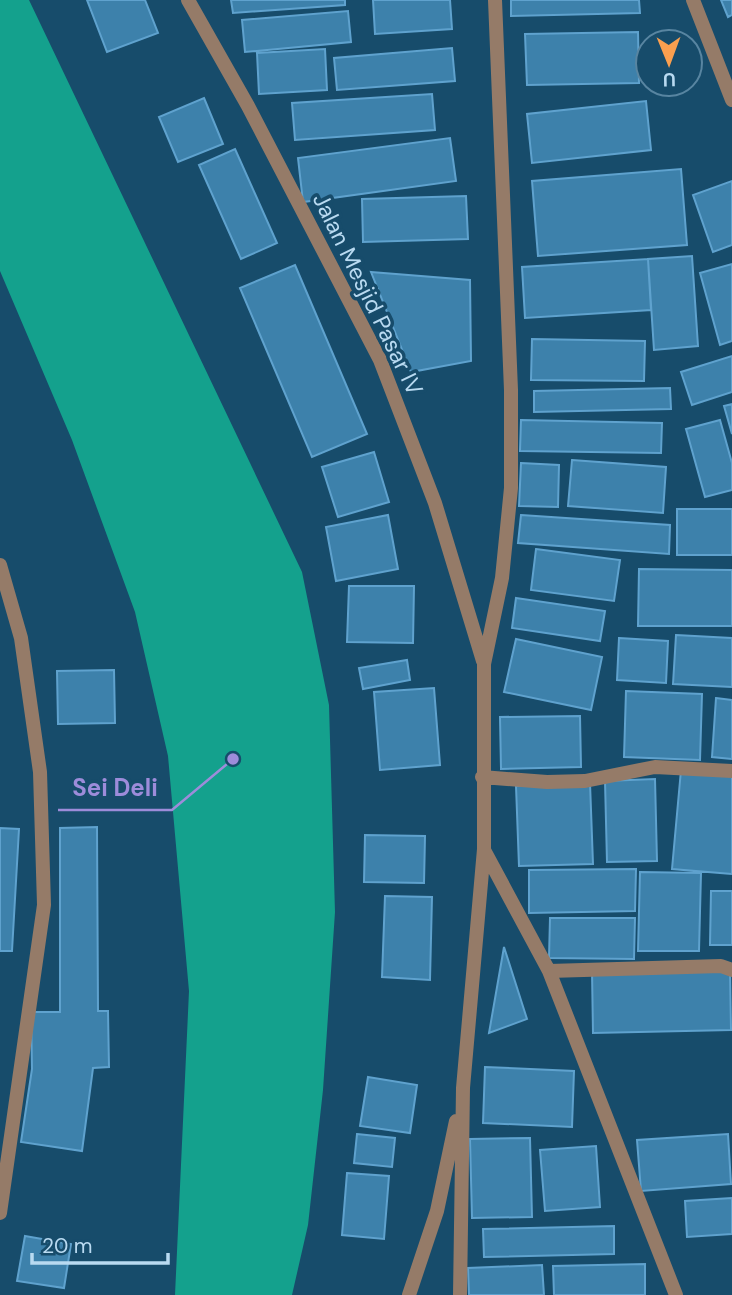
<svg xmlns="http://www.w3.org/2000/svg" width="732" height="1295" font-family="'DM Sans',sans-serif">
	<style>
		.water { fill: #14a18d }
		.building { fill: #3d81ab; stroke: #5fa2ce; stroke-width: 2 }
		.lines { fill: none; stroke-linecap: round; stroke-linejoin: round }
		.minor { stroke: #957b68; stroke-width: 14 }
		.labels { text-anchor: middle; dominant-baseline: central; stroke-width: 7; stroke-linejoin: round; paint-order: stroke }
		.street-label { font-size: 23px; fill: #b9daf1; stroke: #174c6b }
		.leader { fill: none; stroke: #9d8cda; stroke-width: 2.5 }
		.callout-dot { fill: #9d8cda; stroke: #174c6b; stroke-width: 2.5 }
		.callout-label { font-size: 24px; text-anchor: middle; font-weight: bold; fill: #9d8cda; stroke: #174c6b; stroke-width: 7; stroke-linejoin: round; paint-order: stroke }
	</style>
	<rect width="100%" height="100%" fill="#174c6b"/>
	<path class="water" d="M0 0H29L302 572 329 705 335 912 323 1090 308 1225 292 1295H175L189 991 168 756 135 612 72 440 0 271Z"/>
	<path class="building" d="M87 0H145L158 33 107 52Z
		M231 0H345V5L233 13Z
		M373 0H450L452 29 375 34Z
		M511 0H639L640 13 511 16Z
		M721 0H732V15L728 17Z
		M348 11 351 42 245 52 242 20Z
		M638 32 639 83 527 85 525 34Z
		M452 48 455 81 337 90 334 58Z
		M325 49 327 90 259 94 257 53Z
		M432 94 435 130 295 140 292 103Z
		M204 98 223 144 178 162 159 117Z
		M646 101 651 150 532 163 527 114Z
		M450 138 456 181 303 202 298 158Z
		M235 149 277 243 241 259 199 165Z
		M681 169 687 245 538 256 532 181Z
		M732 181V245L713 252 693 195Z
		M466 196 468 239 363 242 362 199Z
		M692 256 698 346 654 350 648 259Z
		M648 259 651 310 525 318 522 267Z
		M732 264V341L720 345 700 273Z
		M295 265 367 434 312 457 240 288Z
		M371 272 470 280 471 361 411 372Z
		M532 339 645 341 644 381 531 380Z
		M732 356V392L692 405 681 372Z
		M670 388 671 409 534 412V391Z
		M732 404V434L724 406Z
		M521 420 662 423 661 453 520 451Z
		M720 420 732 463V490L705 497 686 429Z
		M374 452 389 502 338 517 322 467Z
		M572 460 666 467 663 513 568 506Z
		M521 463 559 465 558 507 519 506Z
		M677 509H732V555H677Z
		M388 515 398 569 336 581 326 527Z
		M521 515 670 525 669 554 518 543Z
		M536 549 620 560 614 601 531 590Z
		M639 569 732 570V626H638Z
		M349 586H414L413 643 347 642Z
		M516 598 605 611 600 641 512 628Z
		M676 635 732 638V687L673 684Z
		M619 638 668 641 666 683 617 680Z
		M516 639 602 657 591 710 504 692Z
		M407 660 410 680 363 689 359 668Z
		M114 670 115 723 58 724 57 671Z
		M434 688 440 765 380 770 374 692Z
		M626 691 702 694 700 760 624 757Z
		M716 698 732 700V759L712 757Z
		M580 716 581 767 501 769 500 717Z
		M681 770 732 774V874L672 869Z
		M655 779 657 861 607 862 605 781Z
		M590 783 593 864 519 866 516 786Z
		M97 827 98 1011H108L109 1067 93 1068 82 1151 21 1142 32 1069 31 1012H60V828Z
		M0 828 19 829 12 951H0Z
		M365 835 425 836 424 883 364 882Z
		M636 869 635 911 529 913V870Z
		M640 872 701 873 699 951H638Z
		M711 891H732V945H710Z
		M385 896 432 897 430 980 382 977Z
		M550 918H635L634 959 549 958Z
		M504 947 527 1019 489 1033Z
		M730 970 731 1030 593 1033 592 971Z
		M485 1067 574 1071 572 1127 483 1123Z
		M368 1077 417 1085 410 1133 360 1126Z
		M357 1134 395 1138 392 1167 354 1163Z
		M728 1134 731 1184 641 1191 637 1140Z
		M530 1138 532 1217 472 1218 470 1139Z
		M596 1146 600 1207 545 1211 540 1150Z
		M347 1173 389 1176 384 1239 342 1235Z
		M732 1198V1234L687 1237 685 1201Z
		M614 1226V1254L484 1257 483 1229Z
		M25 1236 71 1244 64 1288 17 1281Z
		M645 1264V1295H554L553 1266Z
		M542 1265 544 1295H469L468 1268Z"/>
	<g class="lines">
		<path class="minor" d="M188 0 248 106 380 360 435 503 483 661
			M693 0 732 100
			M0 565 21 638 40 772 44 905 0 1213
			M482 777 547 782 585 781 655 767 732 771
			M484 850 549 971 676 1295
			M549 971 721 966 732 970
			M409 1295 437 1211 456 1121
			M460 1295 463 1088 484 849V664L502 578 511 488V390L495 0"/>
	</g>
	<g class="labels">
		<g class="street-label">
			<text transform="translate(368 294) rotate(64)">Jalan Mesjid Pasar IV</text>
		</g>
	</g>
	<path class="leader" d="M233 759L172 810H58"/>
	<circle class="callout-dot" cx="233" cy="759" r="7"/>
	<g class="callout-label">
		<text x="115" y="796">Sei Deli</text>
	</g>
	<g transform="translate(669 63) rotate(179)"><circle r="33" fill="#174c6b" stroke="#5885a1" stroke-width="2"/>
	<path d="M0-5L12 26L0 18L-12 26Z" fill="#fa9f4f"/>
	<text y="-10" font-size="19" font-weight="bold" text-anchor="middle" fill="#b9daf1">U</text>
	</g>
	<path d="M32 1253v10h136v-10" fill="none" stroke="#b9daf1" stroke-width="3.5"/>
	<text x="42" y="1253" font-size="21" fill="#b9daf1" stroke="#174c6b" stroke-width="5" paint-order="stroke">20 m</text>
</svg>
